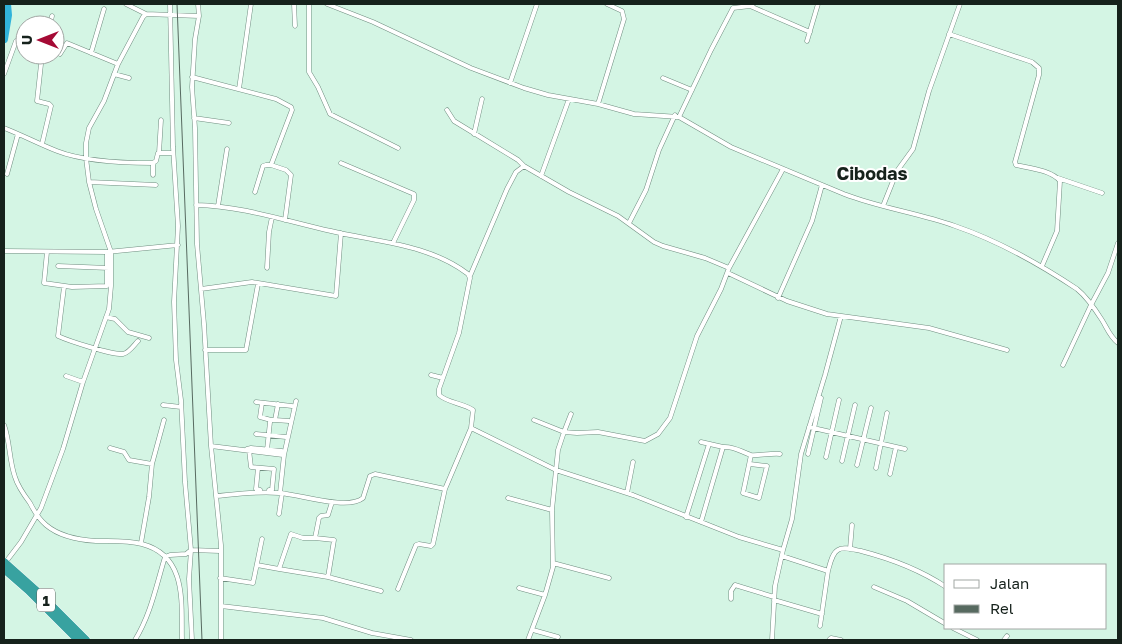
<svg xmlns="http://www.w3.org/2000/svg" width="1122" height="644" font-family="'Golos Text',sans-serif">
	<style>
		.lines { fill: none; stroke-linecap: round; stroke-linejoin: round }
		.river { stroke: #31b3da; stroke-width: 8 }
		.street-casing { stroke: #708e80; stroke-width: 5 }
		.highway-casing { stroke: #fff; stroke-width: 9 }
		.street { stroke: #fff; stroke-width: 4 }
		.highway { stroke: #38a2a0; stroke-width: 8 }
		.rail { stroke: #576a60; stroke-width: 1 }
		.labels { text-anchor: middle; dominant-baseline: central; stroke-width: 4; stroke-linejoin: round; paint-order: stroke }
		.shield { fill: #fff; stroke: #5c6460; stroke-width: 1 }
		.shield-label { font-size: 14px; font-weight: bold; fill: #16221c }
		.quarter-label { font-size: 18px; font-weight: bold; fill: #16221c; stroke: #fff }
	</style>
	<rect width="100%" height="100%" fill="#d4f5e4"/>
	<g class="lines">
		<path class="river" d="M4 39 8 15 7 4"/>
		<defs>
			<path id="street" d="M126 4 146 14
				M170 4 173 147 178 226 174 302 176 360 181 400 185 482 191 550 189 579 192 640
				M198 4 199 16 195 39 192 87 195 128 197 244 204 324 211 446 221 545V640
				M294 4 295 26
				M309 4V72L318 87 330 114 398 148
				M327 4 373 22 471 68 524 88 548 95 598 104 634 114 679 117 731 147 844 194C880 208 919 213 955 226 999 241 1038 263 1077 289 1087 297 1095 309 1102 320 1107 328 1110 337 1118 343
				M750 6 810 32
				M50 25 52 16
				M949 34 1032 62 1039 68V75L1015 162 1016 165C1029 168 1051 170 1060 181L1057 231 1042 266
				M807 41 818 4
				M91 53 104 9
				M60 54 67 43 118 64
				M4 74 16 41
				M114 74 129 78
				M192 77 276 99 291 107 292 110 271 165 286 170 291 175 285 220
				M663 78 692 90
				M510 83 537 4
				M239 89 251 4
				M598 104 624 19 622 11 607 4
				M447 110 454 121 518 160 524 166
				M679 117 711 50 733 8 750 6 753 4
				M194 118 229 123
				M4 128C22 135 39 144 57 151 85 162 124 163 153 163
				M474 134 482 99
				M42 144 51 106 49 104 37 101 42 55
				M159 153 161 120
				M341 163 414 194V200L393 243
				M783 169 729 268 721 289 697 336 670 418 658 434 645 441 598 432 577 433 564 432 558 450 556 470 633 495 739 537 783 550
				M7 174 18 134
				M153 175V163L156 161 158 153H173
				M541 176 569 99
				M1058 178 1102 193
				M89 182 156 185
				M255 192 263 166 266 165H271
				M196 205C242 206 286 221 331 231 377 242 429 244 468 274L470 278 459 333 439 389V395C448 403 463 403 473 410L471 428 556 470 552 510 553 567 545 595 528 640
				M218 206 227 149
				M883 206 897 171 913 149 929 91 960 4
				M629 223 646 190 659 150 675 115
				M4 251 107 252 178 245
				M47 252 44 283 72 287 107 286V252
				M58 266 109 268
				M267 268 269 232 272 217
				M728 273 787 301 827 314 929 328 1007 350
				M470 276 507 189 516 172 524 166 569 192 618 216 654 242 663 246 705 258 729 268
				M64 287 58 336C69 341 112 355 123 354 129 353 134 345 138 341
				M201 289 252 282 336 296 341 233
				M778 298 812 221 822 185
				M106 317 115 319 128 332 149 338
				M205 350H246L258 284
				M1063 365 1091 305 1108 273 1118 243
				M431 375 443 378
				M66 376 83 382
				M256 402 292 406
				M262 403 260 417 271 420
				M163 405 181 407
				M275 420 289 421
				M534 420 564 432 571 414
				M4 425C10 441 9 460 15 477 18 487 24 495 30 503 34 511 39 519 46 525 59 536 79 540 96 541 111 541 127 540 142 544 188 556 181 604 182 640
				M809 427 905 449
				M256 434 286 437
				M701 442 723 447
				M211 446 283 455 282 451 251 448 247 449
				M110 448 124 452 129 460 152 464
				M249 450 251 467 274 469 272 490H269
				M267 450 270 422 271 420H275L278 404
				M808 454 821 398
				M826 457 839 400
				M842 461 855 405
				M750 464 767 466 759 498 743 493 751 455
				M857 465 871 408
				M258 468 256 489 260 490
				M876 468 887 413
				M890 474 896 447
				M280 493 284 455 296 401
				M627 493 633 462
				M216 496C237 494 258 491 279 493 299 494 347 511 363 498L370 476 375 474 445 489
				M508 498 552 510
				M332 502 328 515 321 516 319 518 315 538H303L291 534 279 569 328 577 381 591
				M279 514 282 493
				M686 517 709 444
				M701 522 723 447C735 446 741 452 751 455 756 456 772 453 780 454
				M315 538 334 540 328 577
				M141 543 149 497 152 464 164 420
				M850 549 852 525
				M782 556 828 571C830 564 832 553 838 550 843 546 855 550 861 551 892 559 919 569 946 587
				M5 563 21 542 41 508 63 449 83 382 109 309 111 286V252L96 209 89 182 86 158V143L89 128 104 101 118 64 143 17 146 14 199 16
				M553 563 609 578
				M257 565 279 569
				M220 578 253 583 262 539
				M874 587 907 601 946 624
				M519 588 545 595
				M398 589 416 545 419 544 431 546 433 544 445 489 471 428
				M731 599V591L735 585 774 597
				M774 600 822 614
				M221 606 323 618 372 633 411 640
				M820 626 828 571
				M953 628 977 640
				M533 630 558 637
				M135 640C151 614 156 586 165 557L170 555 186 554 191 550 220 551
				M772 640 775 586 783 550 792 519 801 454 825 375 841 316
				M829 640 831 638 841 640
				M1004 640 1007 636"/>
			<path id="highway" d="M4 562 41 595 86 640
				M4 569 28 590 78 640"/>
		</defs>
		<use href="#street" class="street-casing"/>
		<use href="#highway" class="highway-casing"/>
		<use href="#street" class="street"/>
		<use href="#highway" class="highway"/>
		<path class="rail" d="M177 4 202 640"/>
	</g>
	<g class="labels">
		<rect class="shield" x="37" y="588.5" width="18" height="23" rx="4"/>
		<g class="shield-label">
			<text x="46" y="600">1</text>
		</g>
		<g class="quarter-label">
			<text x="872" y="173">Cibodas</text>
		</g>
	</g>
	<rect width="1122" height="644" fill="none" stroke="#16221c" stroke-width="10"/>
	<rect x="944" y="564" width="162" height="65" fill="#ffffff" stroke="#a2a7a4"/>
	<rect x="954" y="580" width="25" height="8" fill="#ffffff" stroke="#a2a7a4"/>
	<text x="990" y="589" font-size="15" fill="#16221c">Jalan</text>
	<rect x="954" y="605" width="25" height="8" fill="#576a60" stroke="#a2a7a4"/>
	<text x="990" y="614" font-size="15" fill="#16221c">Rel</text>
	<g transform="translate(40 40) rotate(270)"><circle r="24" fill="#ffffff" stroke="#a2a7a4"/>
	<path d="M0-4L9 19L0 12L-9 19Z" fill="#a50a35"/>
	<text y="-8" font-size="14" font-weight="bold" text-anchor="middle" fill="#16221c">U</text>
	</g>
</svg>
